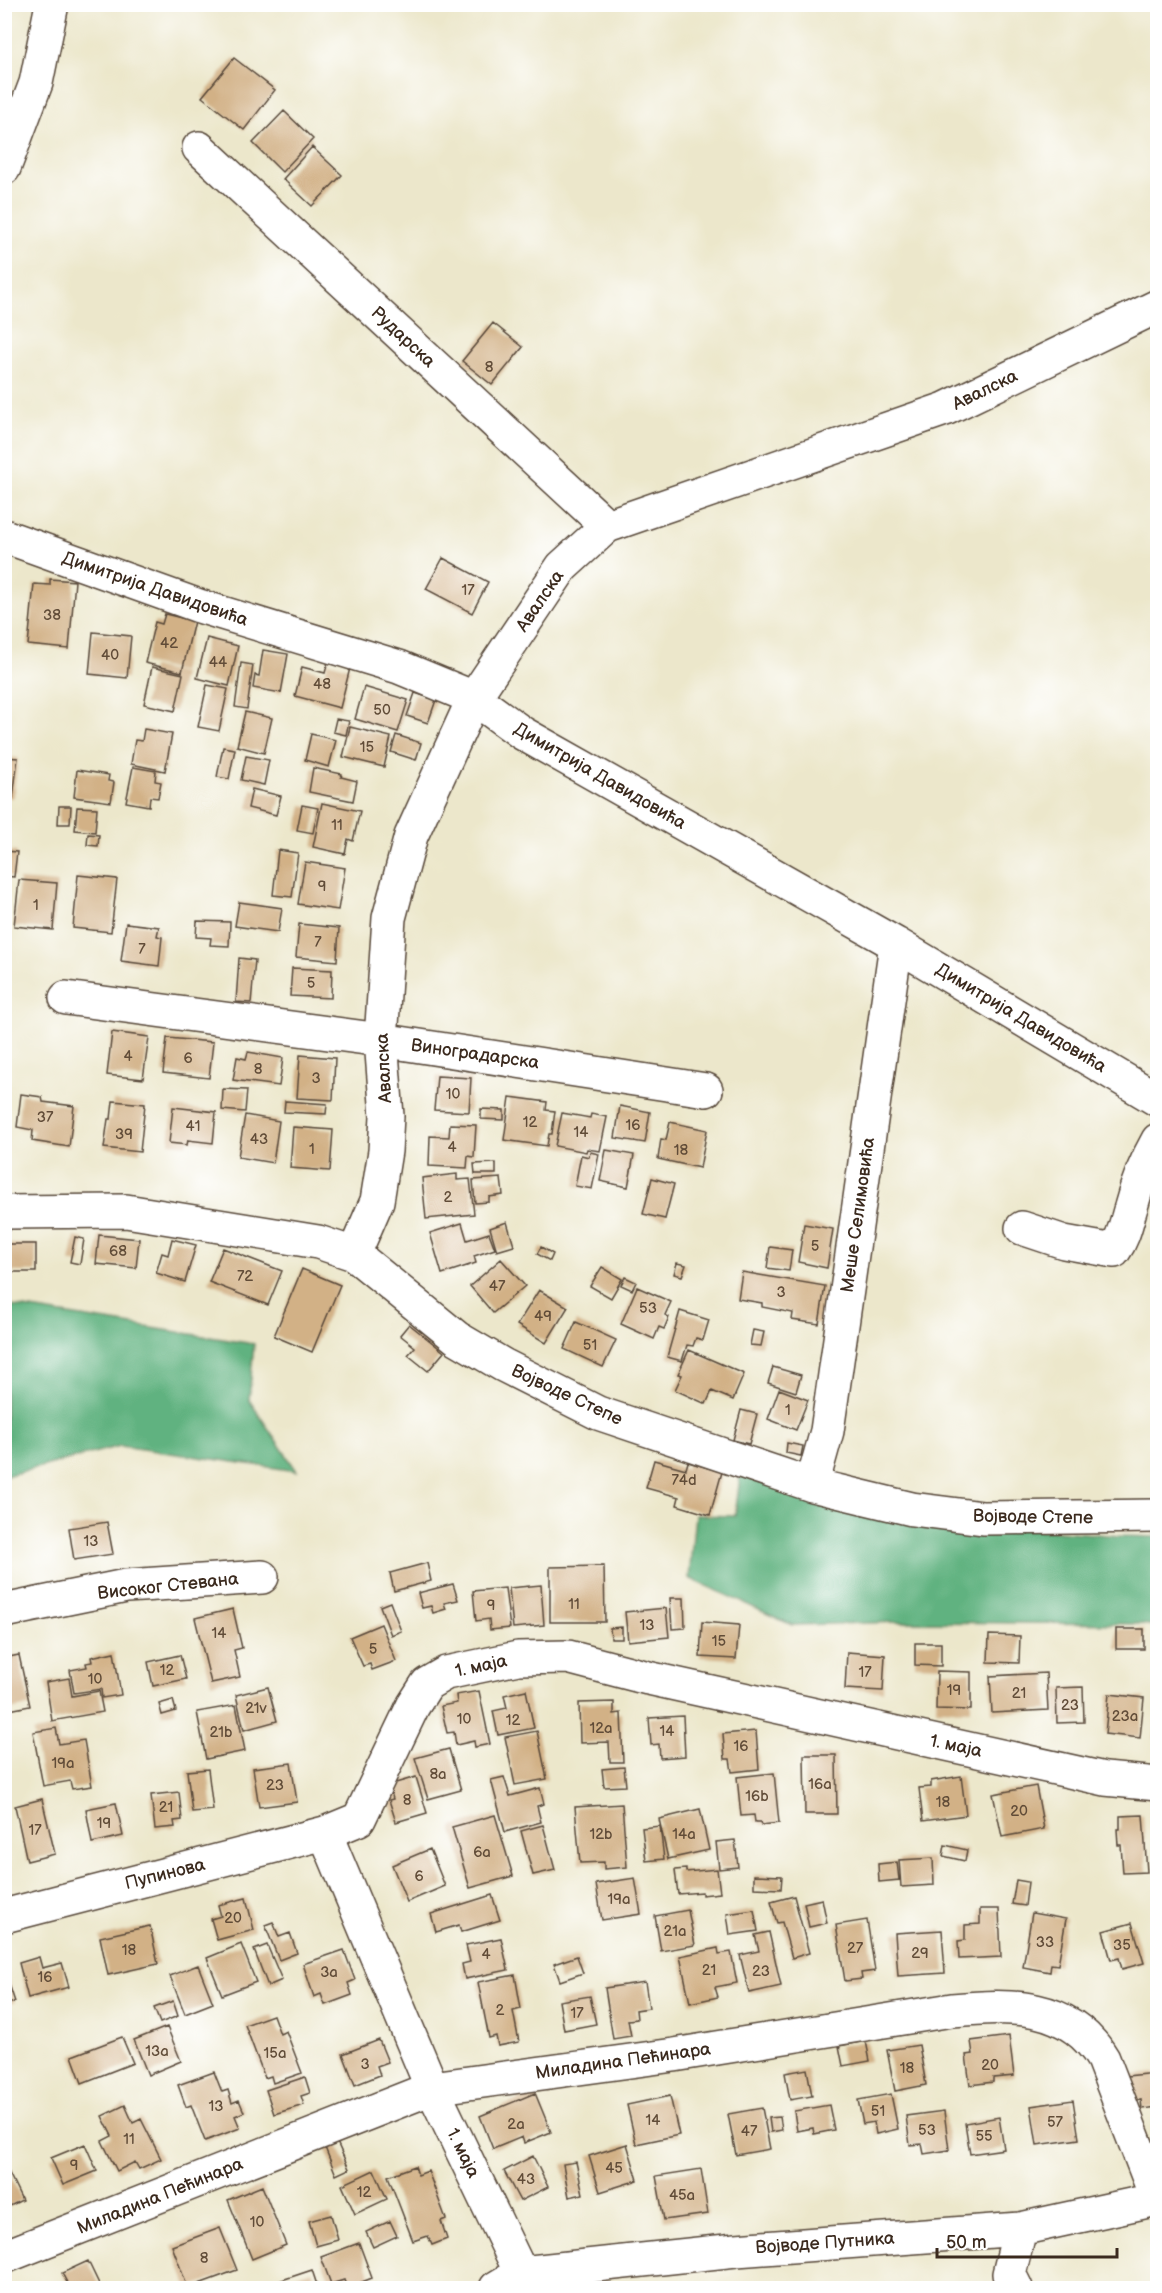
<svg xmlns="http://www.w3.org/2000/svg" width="1162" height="2293" font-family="'Balsamiq Sans',sans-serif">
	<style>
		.forest { fill: #60b280; stroke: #4e6e4f; stroke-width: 1.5 }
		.building { fill: #d2b186 }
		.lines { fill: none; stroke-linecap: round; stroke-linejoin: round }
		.minor-casing { stroke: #564638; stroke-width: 36 }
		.minor { stroke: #fff; stroke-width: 33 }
		.labels { text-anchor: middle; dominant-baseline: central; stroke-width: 5; stroke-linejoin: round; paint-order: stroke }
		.number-label { font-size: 15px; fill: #614c38 }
		.street-label { font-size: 18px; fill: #3b2a1e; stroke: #fff }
	</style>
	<rect width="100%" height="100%" fill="#fff"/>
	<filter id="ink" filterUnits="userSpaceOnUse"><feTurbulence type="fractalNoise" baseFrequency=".0167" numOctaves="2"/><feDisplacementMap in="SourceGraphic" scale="12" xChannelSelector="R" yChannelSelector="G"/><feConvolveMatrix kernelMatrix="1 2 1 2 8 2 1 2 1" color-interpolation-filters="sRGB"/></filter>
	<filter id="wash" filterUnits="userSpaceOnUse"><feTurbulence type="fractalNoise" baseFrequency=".008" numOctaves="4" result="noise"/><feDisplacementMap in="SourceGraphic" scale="24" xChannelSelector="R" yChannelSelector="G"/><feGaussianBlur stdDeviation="1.35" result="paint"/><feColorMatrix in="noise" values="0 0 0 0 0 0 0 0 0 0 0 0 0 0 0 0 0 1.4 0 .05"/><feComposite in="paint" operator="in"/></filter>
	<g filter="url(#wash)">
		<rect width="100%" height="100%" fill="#ece7cb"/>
		<path class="forest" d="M5 1305 254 1344 249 1400 297 1471 120 1446 5 1476Z
			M741 1469 921 1520 1120 1536 1157 1537V1626L1140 1624 904 1622 792 1625 689 1578 695 1515 735 1516Z"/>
		<g id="blocks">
			<path class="building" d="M234 58 275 90 244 130 202 97Z
				M284 111 313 139 282 172 253 143Z
				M312 147 342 175 312 206 283 179Z
				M493 323 523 347 492 385 462 361Z
				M443 558 488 582 472 613 426 589Z
				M50 579 75 581 69 649 28 645 34 584 50 585Z
				M165 614 194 621 182 672 145 663 155 622 162 624Z
				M93 632 131 636 127 678 89 674Z
				M207 638 238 646 229 686 197 678Z
				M263 650 288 654 281 693 253 688 255 675 259 676Z
				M328 662 350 668 340 708 295 696 302 667 325 673Z
				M241 663 253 665 247 709 235 707Z
				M152 667 183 674 175 711 144 704Z
				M207 685 228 689 219 731 198 727Z
				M364 687 408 700 398 732 355 719Z
				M415 693 436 700 428 723 407 716Z
				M245 712 272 718 264 753 237 746Z
				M336 719 349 721 346 735 333 732Z
				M350 727 391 737 384 767 343 757Z
				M144 729 172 734 165 771 131 764 135 740 142 741Z
				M311 734 336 740 329 767 305 760Z
				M396 735 421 743 416 760 391 752Z
				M223 747 235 749 229 779 217 777Z
				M246 756 269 760 264 785 241 780Z
				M4 757 18 758 13 798 4 797Z
				M133 767 156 771 155 781 161 782 158 798 150 797 149 806 126 802Z
				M313 768 342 774 341 777 357 781 353 801 309 792Z
				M77 770 109 775 108 781 114 782 111 802 74 797Z
				M252 789 281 796 276 815 248 808Z
				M322 803 360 811 353 841 348 839 345 854 313 847Z
				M302 805 318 808 313 833 297 830Z
				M59 806H71L70 824H58Z
				M77 807 97 808 95 832 75 830Z
				M88 834 99 835 98 846 87 845Z
				M278 850 298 853 292 897 273 895Z
				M4 851 17 852 14 877 4 876Z
				M305 862 345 868 338 910 298 904Z
				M78 875 117 879 111 932 73 928Z
				M19 880 57 883 53 930 14 926Z
				M239 902 282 908 278 932 235 926Z
				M197 921 230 922 229 946 210 945 211 938 196 937Z
				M126 923 159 927 157 936 162 937 159 966 121 961Z
				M299 924 339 928 337 961 296 957Z
				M239 958 255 960 251 1003 236 1002Z
				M292 968 332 970 331 998 290 996Z
				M112 1032 149 1037 143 1079 107 1075Z
				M167 1038 213 1042 209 1078 163 1073Z
				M248 1052 283 1058 279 1086 233 1080 237 1057 246 1059Z
				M300 1055 335 1058 333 1100 297 1098Z
				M437 1076 471 1078 469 1112 434 1110Z
				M223 1089 247 1090 245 1112 222 1110Z
				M21 1094 42 1097 43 1102 74 1106 69 1147 32 1141 33 1130 17 1127Z
				M510 1097 547 1102 546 1110 555 1111 552 1134H549L547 1146 504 1140Z
				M113 1101 145 1104 140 1152 104 1148 108 1119H111Z
				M285 1101 327 1104 326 1114 284 1112Z
				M620 1106 650 1112 645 1143 615 1138Z
				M173 1107 216 1112 213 1143 188 1140 187 1145 169 1143Z
				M481 1109 504 1110V1120L481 1119Z
				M562 1113 590 1118 591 1114 607 1117 600 1151 587 1149 586 1152 555 1146Z
				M245 1115 279 1121 273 1163 238 1157Z
				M670 1122 707 1130 700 1168 658 1159 661 1139 666 1140Z
				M450 1124 476 1125 474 1157 468 1156 467 1168 429 1166 430 1136 449 1137Z
				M293 1127 333 1130 330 1171 290 1168Z
				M606 1150 634 1155 628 1187 600 1181Z
				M590 1152 599 1154 592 1189 575 1186 581 1155 589 1157Z
				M496 1163V1174H475L474 1164Z
				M457 1174V1180L470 1179 474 1214 426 1219 422 1178Z
				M501 1178 503 1195 489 1197V1202L475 1203 473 1180Z
				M652 1178 674 1184 665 1219 643 1214Z
				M507 1222 514 1246 497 1251 490 1228Z
				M462 1223 467 1240 489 1233 495 1249 474 1256 476 1263 442 1274 430 1233Z
				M804 1224 833 1229 827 1268 798 1262Z
				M99 1235 139 1239 136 1268 96 1264Z
				M75 1237 84 1239 80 1264 70 1262Z
				M172 1239 196 1245 185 1282 156 1273 162 1253 168 1255Z
				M4 1244H36V1272H4Z
				M541 1247 553 1254 550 1261 537 1254Z
				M770 1247 792 1250 789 1271 767 1268Z
				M223 1248 282 1271 268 1305 209 1282Z
				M501 1259 525 1286 493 1313 470 1286Z
				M677 1263 686 1265 682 1276 674 1274Z
				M602 1267 622 1279 611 1298 590 1286Z
				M302 1269 340 1285 312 1352 274 1336Z
				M742 1272 825 1286 819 1324 792 1320 793 1313 762 1307V1303L738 1299Z
				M625 1277 636 1282 632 1290 621 1285Z
				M637 1287 671 1302 665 1315 669 1317 664 1329 659 1327 654 1339 621 1324Z
				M539 1290 568 1307 546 1343 517 1325Z
				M680 1311 709 1320 703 1340 696 1338 693 1346 687 1345 682 1361 667 1357Z
				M576 1322 616 1340 603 1367 564 1349Z
				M409 1324 444 1352 428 1371 408 1355 415 1347 400 1335Z
				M753 1330 764 1332 761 1346 750 1345Z
				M689 1350 744 1374 733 1400 712 1391 706 1404 675 1390 682 1375 678 1374Z
				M773 1367 801 1375 796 1392 768 1383Z
				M779 1389 808 1400 796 1430 768 1419Z
				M741 1410 757 1414 749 1444 733 1440Z
				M787 1443 803 1446 801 1456 786 1453Z
				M654 1460 686 1469 688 1462 722 1472 710 1515 677 1505 679 1497 646 1488Z
				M107 1522 113 1554 74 1560 69 1528Z
				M427 1563 431 1581 394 1591 390 1573Z
				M604 1566 605 1622H550V1567Z
				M453 1584 458 1600 444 1603 446 1609 433 1613 431 1606 422 1608 418 1593Z
				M541 1585 544 1625 513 1628 509 1588Z
				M505 1588 510 1628 490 1630 489 1619 476 1621 473 1591Z
				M670 1598H684L685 1628 672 1629Z
				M390 1602 401 1631 391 1635 380 1606Z
				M666 1608 669 1637 628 1641 625 1612Z
				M233 1609 242 1648 234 1650 240 1677 211 1683 195 1618Z
				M702 1622 739 1625 736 1659 700 1657Z
				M381 1624 396 1661 372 1670 370 1664 363 1666 350 1637Z
				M622 1627V1639H611L610 1628Z
				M1116 1629H1144V1649H1116Z
				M989 1635 1020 1636 1019 1663 988 1662Z
				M915 1643H941V1666L915 1665Z
				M114 1652 121 1695 102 1698 101 1689 74 1693 70 1670 87 1667 86 1663 92 1662 91 1657Z
				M847 1652 885 1655 883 1691 845 1689Z
				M19 1655 30 1706 4 1711V1658Z
				M180 1655 186 1679 153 1686 148 1662Z
				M937 1671 971 1672V1710L936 1709Z
				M1046 1673 1048 1710 992 1713 990 1676Z
				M69 1678 72 1696 99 1691 103 1712 52 1721 46 1682Z
				M268 1687 277 1721 244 1730 236 1695Z
				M1083 1687 1084 1722 1057 1723 1056 1688Z
				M526 1690 534 1728 498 1735 493 1711 507 1708 504 1695Z
				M479 1691 490 1744 475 1747 474 1741 456 1745 454 1732 447 1733 441 1706 457 1703 456 1695Z
				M1109 1694 1144 1698 1140 1738 1105 1734Z
				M173 1700 176 1711 162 1715 159 1704Z
				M614 1702V1714L621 1713 623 1762H610L609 1742 580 1743 579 1703Z
				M236 1705 245 1751 206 1759 197 1712Z
				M683 1716 685 1756 660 1758 659 1744 651 1745 649 1718Z
				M1156 1721H1158V1739H1154Z
				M56 1728 59 1744 84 1740 92 1786 72 1789 70 1781 43 1786 33 1732Z
				M537 1731 547 1779 515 1785 505 1737Z
				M756 1731 759 1769 732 1772 730 1759H725L723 1734Z
				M449 1749 461 1790 428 1799 415 1758Z
				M804 1755H836L837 1814H805Z
				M291 1763 297 1802 259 1807 253 1768Z
				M624 1767 626 1786 604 1787 602 1769Z
				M208 1769 213 1810 192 1812 187 1771Z
				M774 1773 779 1823 761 1825 760 1822H755L754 1815 741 1816 737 1777Z
				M961 1776 966 1815 923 1821 919 1788 931 1787V1781Z
				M416 1777 427 1813 396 1822 389 1800 393 1799 389 1785Z
				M504 1777 510 1796 540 1788 544 1804 537 1806 541 1822 505 1832 491 1780Z
				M1036 1786 1044 1829 1002 1837 993 1794Z
				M179 1792 182 1820 174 1821 175 1827 155 1829 151 1795Z
				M42 1799 55 1854 27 1861 15 1806Z
				M116 1803 123 1836 92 1843 86 1809Z
				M622 1804 627 1867 604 1869V1862L580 1863 575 1807Z
				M700 1809 709 1850 668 1859 659 1819Z
				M495 1815 513 1876 470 1888 452 1827Z
				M1143 1815 1147 1872 1123 1873 1121 1845H1118L1117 1829H1120V1816Z
				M543 1825 555 1870 533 1875 521 1831Z
				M660 1826 664 1859 646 1861 642 1828Z
				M735 1840 738 1867 719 1869 716 1842Z
				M945 1845 967 1850 965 1861 943 1856Z
				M430 1849 445 1886 407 1902 392 1865Z
				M933 1858 934 1885 901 1887 899 1860Z
				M897 1862 899 1880 879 1882 878 1864Z
				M686 1869V1872L717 1869 720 1893 702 1895V1892L678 1894 675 1870Z
				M754 1875 782 1876 781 1889 754 1888Z
				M635 1878 641 1914 602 1920 596 1884Z
				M1016 1880 1028 1882 1025 1906 1012 1904Z
				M492 1895 500 1920 461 1932 459 1925 436 1932 431 1914Z
				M794 1896 809 1953 792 1958 782 1922 777 1923 771 1902Z
				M246 1898 254 1930 217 1940 211 1919 221 1916 218 1905Z
				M822 1899 827 1923 809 1927 804 1903Z
				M980 1909H999L1001 1957 959 1959 958 1941 965 1940V1925L980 1924Z
				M688 1910 695 1945 661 1951 655 1916Z
				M754 1910 758 1931 730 1935 727 1914Z
				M1032 1913 1066 1919 1058 1965 1051 1964 1050 1972 1023 1967Z
				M867 1920 875 1971 861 1973 862 1979 845 1981 836 1925Z
				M273 1922 279 1937 290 1933 297 1953 279 1960 265 1925Z
				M1132 1923 1144 1963 1122 1969 1119 1958 1111 1960 1103 1931Z
				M150 1926 158 1964 108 1975 100 1937Z
				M942 1930 945 1973 898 1976 895 1933Z
				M769 1932 781 1986 749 1993 740 1955 759 1951 755 1935Z
				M501 1938 508 1970 465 1979 462 1964 470 1962 466 1945Z
				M241 1944 256 1982 222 1995 207 1958Z
				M267 1945 282 1980 268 1986 254 1950Z
				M718 1948 719 1954 731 1952 737 1983 715 1987 718 1997 690 2003 680 1956Z
				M344 1950 355 1980 348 1983 352 1995 325 2005 321 1994 314 1997 303 1964Z
				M577 1956 583 1973 560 1981 554 1964Z
				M39 1957 42 1968 62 1963 69 1987 28 1998 19 1963Z
				M198 1965 213 2003 185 2014 170 1976Z
				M4 1969 15 2002 4 2005Z
				M515 1975 521 2009 513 2011 519 2042 498 2046 496 2036 489 2038 478 1982Z
				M645 1982 649 2008 636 2010 637 2019 628 2020 631 2036 613 2039 605 1988Z
				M590 1996 596 2024 564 2030 559 2001Z
				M173 2001 178 2016 160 2023 154 2008Z
				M273 2015 280 2034 286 2031 302 2073 273 2083 271 2076 265 2078 245 2025Z
				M167 2027 181 2061 148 2075 134 2040Z
				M1009 2036 1014 2076 993 2078V2082L970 2085 966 2055 973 2054 971 2041Z
				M122 2037 133 2063 82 2083 72 2056Z
				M379 2040 388 2062 377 2066 380 2075 355 2085 343 2054Z
				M866 2041 870 2061 843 2066 839 2046Z
				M919 2045 926 2085 895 2091 887 2050Z
				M807 2069 812 2096 790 2100 785 2073Z
				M214 2072 222 2092 228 2090 232 2103 239 2100 244 2112 235 2116 240 2128 205 2141 191 2105 186 2107 178 2085Z
				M1155 2073 1158 2107 1142 2109 1141 2100 1130 2102 1127 2076Z
				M305 2077 310 2093 301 2096 304 2105 274 2114 266 2090Z
				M535 2093 551 2132 524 2143 522 2137 493 2149 480 2116Z
				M891 2094 898 2129 876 2134 874 2122 863 2124 858 2100Z
				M670 2096 679 2135 636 2144 627 2105Z
				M1073 2100 1079 2139 1037 2145 1031 2106Z
				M125 2105 133 2123 141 2119 161 2159 139 2169 135 2162 117 2171 102 2141 112 2136 102 2116Z
				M829 2105 834 2130 814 2134 813 2128 797 2131 794 2111Z
				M762 2108 770 2149 736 2155 728 2114Z
				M944 2111 949 2150 924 2154 922 2144 910 2145 906 2116Z
				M780 2117 782 2130 771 2132 769 2118Z
				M999 2117 1004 2149 970 2154 965 2123Z
				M336 2140 349 2169 336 2175 324 2145Z
				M85 2144 97 2171 63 2185 51 2158Z
				M627 2144 638 2180 600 2192 589 2156Z
				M533 2156 548 2187 520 2201 504 2171Z
				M576 2162 583 2194 569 2197 563 2164Z
				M415 2166 418 2175 428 2171 446 2219 441 2221 447 2239 432 2245 428 2236 413 2241 388 2176Z
				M701 2169 708 2214 664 2220 656 2176Z
				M374 2170 387 2199 355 2214 342 2185Z
				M8 2171 22 2200 4 2209V2173Z
				M262 2186 286 2245 252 2259 228 2200Z
				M331 2215 338 2240 316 2246 309 2221Z
				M390 2221 397 2236 373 2247 366 2232Z
				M220 2228 237 2270 188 2288 172 2246Z
				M359 2243 372 2278 347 2288 344 2280 331 2284 321 2257Z
				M88 2261 101 2288H70L62 2273Z
				M312 2270 318 2288H272L270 2284Z"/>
		</g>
	</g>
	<g filter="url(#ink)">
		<use href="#blocks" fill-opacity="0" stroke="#564638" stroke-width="1.5"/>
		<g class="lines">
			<defs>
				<path id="minor" d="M199 148 607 526
					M4 168 36 83 52 4
					M4 536 199 606 399 667 474 698 522 733 896 944 1158 1100
					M66 998 381 1040 706 1090
					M4 1212 126 1211 318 1242 354 1254 457 1338 503 1365 598 1413 812 1485 912 1509 983 1518 1158 1516
					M1022 1228 1064 1242 1114 1251C1124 1237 1126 1223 1131 1207 1137 1184 1146 1161 1158 1140
					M354 1254 377 1201 385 1151 387 1116 381 1040 389 918 411 836 474 698 562 567 607 526 945 409 1158 306
					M812 1485 827 1431 896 944
					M4 1611 126 1586 262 1577
					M325 1833 432 2088 521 2273
					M4 1916 325 1833 359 1819 413 1706 427 1684 446 1673 518 1658 568 1657 648 1678 1105 1779 1158 1784
					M4 2257 432 2088 674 2055 952 2010C1011 2005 1069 2002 1103 2059L1157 2199
					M496 2288 521 2273 736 2250 1020 2229 1158 2199
					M1016 2288 1009 2274 1020 2229"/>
			</defs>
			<use href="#minor" class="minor-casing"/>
			<use href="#minor" class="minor"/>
		</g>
	</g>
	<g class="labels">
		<g class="number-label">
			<text x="489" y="367">8</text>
			<text x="468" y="590">17</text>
			<text x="52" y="615">38</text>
			<text x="169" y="643">42</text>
			<text x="110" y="655">40</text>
			<text x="218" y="662">44</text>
			<text x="322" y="684">48</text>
			<text x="382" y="710">50</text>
			<text x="367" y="747">15</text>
			<text x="337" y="825">11</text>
			<text x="322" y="886">9</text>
			<text x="36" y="905">1</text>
			<text x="318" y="942">7</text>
			<text x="142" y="949">7</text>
			<text x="311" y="983">5</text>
			<text x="128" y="1056">4</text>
			<text x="188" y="1058">6</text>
			<text x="258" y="1069">8</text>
			<text x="316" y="1078">3</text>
			<text x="453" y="1094">10</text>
			<text x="45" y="1117">37</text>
			<text x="530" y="1122">12</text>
			<text x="633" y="1125">16</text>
			<text x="193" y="1126">41</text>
			<text x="581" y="1132">14</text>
			<text x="124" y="1134">39</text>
			<text x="259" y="1139">43</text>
			<text x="452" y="1147">4</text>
			<text x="312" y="1149">1</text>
			<text x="681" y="1150">18</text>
			<text x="448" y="1197">2</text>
			<text x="815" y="1246">5</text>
			<text x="118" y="1251">68</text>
			<text x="245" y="1276">72</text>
			<text x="497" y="1286">47</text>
			<text x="781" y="1292">3</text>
			<text x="648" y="1308">53</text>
			<text x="543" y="1316">49</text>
			<text x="590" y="1345">51</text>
			<text x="788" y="1410">1</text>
			<text x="684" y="1480">74d</text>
			<text x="91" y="1541">13</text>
			<text x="574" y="1604">11</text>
			<text x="491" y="1605">9</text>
			<text x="647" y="1625">13</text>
			<text x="219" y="1633">14</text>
			<text x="719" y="1641">15</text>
			<text x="373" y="1649">5</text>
			<text x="167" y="1670">12</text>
			<text x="865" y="1672">17</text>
			<text x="95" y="1679">10</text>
			<text x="954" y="1690">19</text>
			<text x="1019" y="1693">21</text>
			<text x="1070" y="1705">23</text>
			<text x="256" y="1708">21v</text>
			<text x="1125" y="1716">23a</text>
			<text x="464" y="1719">10</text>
			<text x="513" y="1720">12</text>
			<text x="601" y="1728">12a</text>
			<text x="667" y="1731">14</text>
			<text x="221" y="1732">21b</text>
			<text x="741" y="1746">16</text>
			<text x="63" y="1763">19a</text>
			<text x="438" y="1774">8a</text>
			<text x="820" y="1784">16a</text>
			<text x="275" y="1785">23</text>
			<text x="757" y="1796">16b</text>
			<text x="407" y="1800">8</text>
			<text x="943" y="1802">18</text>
			<text x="166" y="1807">21</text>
			<text x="1019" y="1811">20</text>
			<text x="104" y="1823">19</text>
			<text x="35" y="1830">17</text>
			<text x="601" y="1834">12b</text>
			<text x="684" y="1834">14a</text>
			<text x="482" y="1852">6a</text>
			<text x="419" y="1876">6</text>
			<text x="619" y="1899">19a</text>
			<text x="233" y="1918">20</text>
			<text x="675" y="1931">21a</text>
			<text x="1045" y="1942">33</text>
			<text x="1122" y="1945">35</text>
			<text x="855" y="1948">27</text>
			<text x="129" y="1950">18</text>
			<text x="920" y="1953">29</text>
			<text x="486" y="1954">4</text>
			<text x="709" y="1970">21</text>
			<text x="761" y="1971">23</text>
			<text x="329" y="1972">3a</text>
			<text x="45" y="1977">16</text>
			<text x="500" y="2010">2</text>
			<text x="577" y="2013">17</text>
			<text x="157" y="2051">13a</text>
			<text x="275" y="2053">15a</text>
			<text x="365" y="2064">3</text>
			<text x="990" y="2065">20</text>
			<text x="907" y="2068">18</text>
			<text x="216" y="2106">13</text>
			<text x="878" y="2111">51</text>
			<text x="653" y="2120">14</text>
			<text x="1055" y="2122">57</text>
			<text x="516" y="2124">2a</text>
			<text x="927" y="2130">53</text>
			<text x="749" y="2131">47</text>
			<text x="984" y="2136">55</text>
			<text x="129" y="2139">11</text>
			<text x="74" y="2165">9</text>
			<text x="614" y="2168">45</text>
			<text x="526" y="2179">43</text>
			<text x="364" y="2192">12</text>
			<text x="682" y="2195">45a</text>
			<text x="257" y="2222">10</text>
			<text x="204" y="2258">8</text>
		</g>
		<g class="street-label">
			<text transform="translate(403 337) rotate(43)">Рударска</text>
			<text transform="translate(985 390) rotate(-26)">Авалска</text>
			<text transform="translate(155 589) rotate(19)">Димитрија Давидовића</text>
			<text transform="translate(540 601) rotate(-56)">Авалска</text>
			<text transform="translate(600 776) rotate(30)">Димитрија Давидовића</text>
			<text transform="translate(1021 1018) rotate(31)">Димитрија Давидовића</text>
			<text transform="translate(475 1054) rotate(8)">Виноградарска</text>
			<text transform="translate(384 1068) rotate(-93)">Авалска</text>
			<text transform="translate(858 1215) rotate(-82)">Меше Селимовића</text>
			<text transform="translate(567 1395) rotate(25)">Војводе Степе</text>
			<text transform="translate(1033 1517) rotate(1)">Војводе Степе</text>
			<text transform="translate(168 1586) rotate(-6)">Високог Стевана</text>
			<text transform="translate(481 1666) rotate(-12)">1. маја</text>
			<text transform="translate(956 1746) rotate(12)">1. маја</text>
			<text transform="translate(165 1874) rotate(-14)">Пупинова</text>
			<text transform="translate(623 2061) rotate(-8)">Миладина Пећинара</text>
			<text transform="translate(463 2153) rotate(64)">1. маја</text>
			<text transform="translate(160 2196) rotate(-22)">Миладина Пећинара</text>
			<text transform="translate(825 2243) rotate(-4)">Војводе Путника</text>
		</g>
	</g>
	<rect width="1162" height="2293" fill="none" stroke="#fff" stroke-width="24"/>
	<path d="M937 2248v9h180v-9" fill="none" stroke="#3b2a1e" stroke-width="3"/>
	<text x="946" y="2248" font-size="18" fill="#3b2a1e" stroke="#ffffff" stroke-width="4.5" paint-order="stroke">50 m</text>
</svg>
